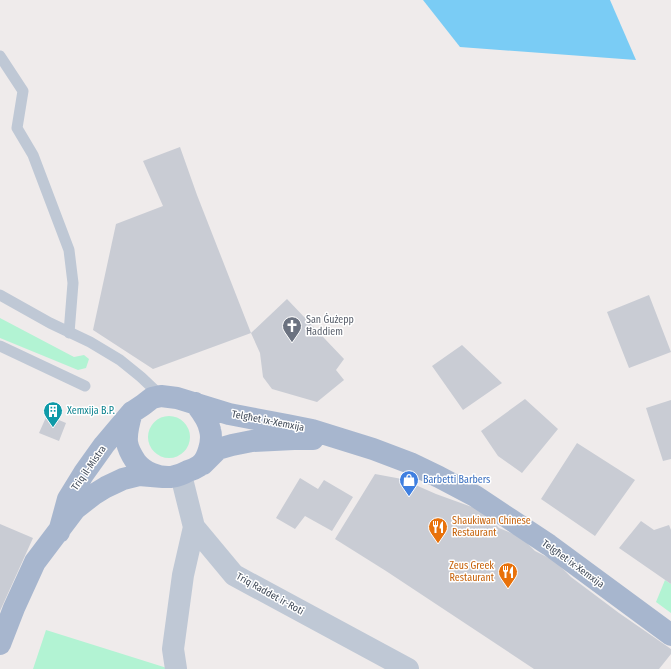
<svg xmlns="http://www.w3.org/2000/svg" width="671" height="669" font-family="'Fira Sans Condensed',sans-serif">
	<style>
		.green { fill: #b2f3d3 }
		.water { fill: #7accf5 }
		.building { fill: #c9ccd4 }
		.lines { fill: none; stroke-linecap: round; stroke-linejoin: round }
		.service { stroke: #bfc8d5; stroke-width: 11 }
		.minor { stroke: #bfc8d5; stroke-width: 22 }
		.primary { stroke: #a7b6ce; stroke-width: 22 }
		.labels { text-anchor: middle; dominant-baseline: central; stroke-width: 3; stroke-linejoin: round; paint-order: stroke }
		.worship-label { font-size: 10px; fill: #5b616d; stroke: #fff; text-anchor: start }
		.culture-label { font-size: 10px; fill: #0d838f; stroke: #fff; text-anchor: start }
		.street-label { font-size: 10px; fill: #424c5a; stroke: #fff }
		.shop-label { font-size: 10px; fill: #366cbe; stroke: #fff; text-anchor: start }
		.food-label { font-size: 10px; fill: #c56008; stroke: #fff; text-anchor: start }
	</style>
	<rect width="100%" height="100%" fill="#efebeb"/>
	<path class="green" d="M0 318 74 357 84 355 89 359 86 368 78 370 0 338Z
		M148 437a21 21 0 1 1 42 0a21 21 0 1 1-42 0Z
		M665 580 671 584V613L656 602Z
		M46 630 167 668V669H33Z"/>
	<path class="water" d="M423 0H610L636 60 460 47Z"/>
	<path class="building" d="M180 147 197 195 251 333 287 299 344 359 336 370 344 380 317 402 272 389 263 377 260 353 251 333 153 369 93 330 116 224 163 206 143 161Z
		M649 295 671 352 629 368 607 312Z
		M462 345 502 383 463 410 432 366Z
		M525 399 558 429 522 473 498 456 481 431Z
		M671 400V459L663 461 646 408Z
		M47 415 66 423 59 441 39 433Z
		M577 443 635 480 595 536 541 499Z
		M375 474 402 479 436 494 483 511 499 528 521 537 535 551 555 561 571 577 619 613 671 649V654L659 669H534L386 571 335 539Z
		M300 478 318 489 324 480 353 497 332 531 305 516 295 529 276 518Z
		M641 521 654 530 669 525 671 530V584L619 548Z
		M0 524 33 538 0 611Z"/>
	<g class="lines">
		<path class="service" d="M0 56 23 91 17 128 33 155 69 250 73 283 69 333
			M0 295 50 323 90 342 120 360 141 377 161 396
			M0 346 85 386"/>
		<path class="minor" d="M181 475 194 527 234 575 408 669
			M176 669 173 649 183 575 194 527"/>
		<path class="primary" d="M132 412C129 422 126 432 127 442 128 450 132 456 136 462 144 472 158 478 171 477 177 476 183 474 188 471 192 470 196 468 199 466 208 460 213 440 210 430 208 419 201 411 195 403
			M203 464 218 449 232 445 252 441 294 439H313
			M59 532 68 499 84 473 104 445 131 413 143 405 152 398 161 396 177 398 229 414 255 419 287 425 312 430 373 449 410 463 439 477 475 496 549 545 671 635
			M0 644 14 608 35 562 75 509 93 495 106 487 123 479 139 475 163 477"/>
	</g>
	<defs>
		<symbol id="church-pin" viewBox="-11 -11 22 30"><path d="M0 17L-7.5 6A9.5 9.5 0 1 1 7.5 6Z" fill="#6b7280" stroke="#fff"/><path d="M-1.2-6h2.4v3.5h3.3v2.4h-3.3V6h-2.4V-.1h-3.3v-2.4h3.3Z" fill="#fff"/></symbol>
		<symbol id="building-pin" viewBox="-11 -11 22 30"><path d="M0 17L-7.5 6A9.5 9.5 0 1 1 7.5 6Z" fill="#0f9aa8" stroke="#fff"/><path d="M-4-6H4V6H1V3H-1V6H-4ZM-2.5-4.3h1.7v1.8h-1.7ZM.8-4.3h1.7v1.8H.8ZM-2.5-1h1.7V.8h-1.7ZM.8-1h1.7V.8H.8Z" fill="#fff"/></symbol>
		<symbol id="shop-pin" viewBox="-11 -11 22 30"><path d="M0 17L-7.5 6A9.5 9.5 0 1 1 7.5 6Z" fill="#3f7fe0" stroke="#fff"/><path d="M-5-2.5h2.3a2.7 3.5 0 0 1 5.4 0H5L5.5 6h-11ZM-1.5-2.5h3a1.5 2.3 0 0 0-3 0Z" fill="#fff"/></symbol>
		<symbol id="restaurant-pin" viewBox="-11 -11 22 30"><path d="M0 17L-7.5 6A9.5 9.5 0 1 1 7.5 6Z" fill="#e8710a" stroke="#fff"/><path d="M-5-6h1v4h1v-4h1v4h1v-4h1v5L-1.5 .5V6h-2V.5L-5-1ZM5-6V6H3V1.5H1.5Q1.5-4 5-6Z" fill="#fff"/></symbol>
	</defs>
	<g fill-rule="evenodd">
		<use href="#church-pin" x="281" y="315" width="22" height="30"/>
		<use href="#building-pin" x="42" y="400" width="22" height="30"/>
		<use href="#shop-pin" x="398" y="469" width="22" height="30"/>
		<use href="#restaurant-pin" x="427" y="516" width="22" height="30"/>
		<use href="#restaurant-pin" x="497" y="561" width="22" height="30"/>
	</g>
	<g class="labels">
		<g class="worship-label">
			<text x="306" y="320">San Ġużepp<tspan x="306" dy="12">Ħaddiem</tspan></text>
		</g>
		<g class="culture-label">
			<text x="67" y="411">Xemxija B.P.</text>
		</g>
		<g class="street-label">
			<text transform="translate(268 421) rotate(11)">Telgħet ix-Xemxija</text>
			<text transform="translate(89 468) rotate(-55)">Triq il-Mistra</text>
			<text transform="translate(573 564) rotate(36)">Telgħet ix-Xemxija</text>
			<text transform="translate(270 594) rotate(29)">Triq Raddet ir-Roti</text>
		</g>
		<g class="shop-label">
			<text x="423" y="480">Barbetti Barbers</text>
		</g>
		<g class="food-label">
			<text x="452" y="521">Shaukiwan Chinese<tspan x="452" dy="12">Restaurant</tspan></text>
			<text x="494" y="566" text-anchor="end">Zeus Greek<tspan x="494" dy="12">Restaurant</tspan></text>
		</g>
	</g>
</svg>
